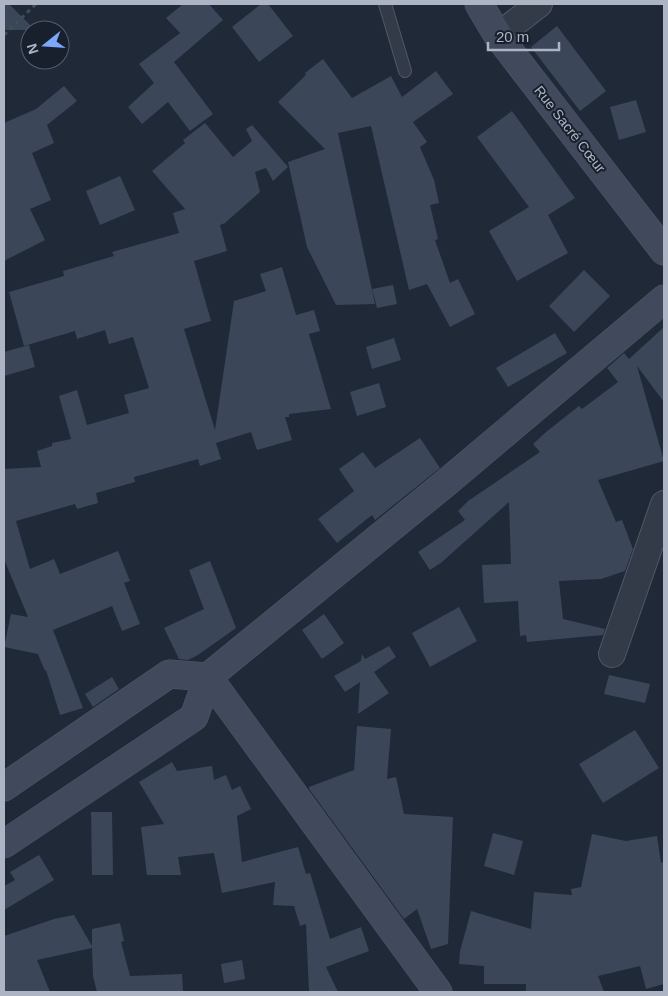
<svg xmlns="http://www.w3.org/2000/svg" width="668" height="996" font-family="Helvetica,sans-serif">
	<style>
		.building { fill: #3b4659 }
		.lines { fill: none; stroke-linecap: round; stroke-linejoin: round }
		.lane-casing { stroke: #505866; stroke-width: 14 }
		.street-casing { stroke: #505866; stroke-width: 28 }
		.secondary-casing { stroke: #505866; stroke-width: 29 }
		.path { stroke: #3c5154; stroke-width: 3; stroke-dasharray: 4 4; stroke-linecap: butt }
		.lane { stroke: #333b49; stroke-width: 12 }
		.street { stroke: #333b49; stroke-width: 26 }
		.secondary { stroke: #414a5c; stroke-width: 28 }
		.labels { text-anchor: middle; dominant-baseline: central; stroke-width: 4; stroke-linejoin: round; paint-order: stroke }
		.street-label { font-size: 14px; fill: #adb5c5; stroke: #19202d }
	</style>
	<rect width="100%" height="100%" fill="#1f2938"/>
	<path class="building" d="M4 4H9L35 30H4Z
		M183 4H209L223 20 174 62 213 114 190 131 168 102 142 124 128 107 154 83 139 64 180 33 166 18Z
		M261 4H268L293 36 259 62 232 27Z
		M557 26 606 91 580 111 531 47Z
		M323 59 352 98 391 76 402 97 436 71 453 94 413 122 427 142 420 147 434 180 439 203 430 205 438 239 435 240 450 283 458 279 475 314 450 327 427 284 409 290 371 126 338 133 375 304 336 305 307 247 288 162 325 149 278 102 306 75 305 73Z
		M64 86 77 101 47 125 54 143 32 153 51 200 30 209 45 240 4 261V123L36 109Z
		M636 100 646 132 619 140 610 107Z
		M512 111 575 198 548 215 568 253 517 281 489 231 529 207 477 137Z
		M205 123 233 157 252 141 246 129 252 125 288 167 273 181 266 168 255 172 260 192 225 223 220 225 227 251 194 261 211 321 184 329 215 430 234 301 266 291 260 274 282 267 296 315 314 310 320 331 309 334 331 409 289 414V417H285L292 440 257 450 251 432 216 443 221 459 200 466 198 459 134 477 135 482 96 493 98 503 77 509 75 504 16 521 30 569 54 559 60 574 118 551 130 581 124 583 140 624 122 631 112 606 53 630 83 708 60 715 46 670 45 671 38 654 4 647 11 614 28 617 4 559V469L41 467 37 451 52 446V443L71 439 59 396 77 390 87 425 129 413 124 395 149 388 133 337 109 344 105 330 77 339 75 331 24 346 9 292 64 276 63 271 114 256 112 252 179 233 173 213 185 209 152 171 185 143 183 140Z
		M120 176 135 210 100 225 86 191Z
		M584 270 610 296 574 332 549 306Z
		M393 285 397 304 377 308 372 289Z
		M664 327V402L637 366 664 461 598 480 616 522 622 520 633 549 625 571 601 579 559 581 563 619 605 629 603 635 527 642 526 635 520 636 518 601 484 603 482 565 511 564 509 502 442 562 430 570 418 552 465 520 458 511 468 501 540 452 533 444 546 432 579 406 582 409 618 382 607 368 624 353 629 359Z
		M555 333 567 353 508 387 496 368Z
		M394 338 401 360 372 369 366 347Z
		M29 345 35 367 4 376V352Z
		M379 383 386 407 357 416 350 392Z
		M420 438 440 468 375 520 372 515 337 543 318 519 354 491 339 469 363 452 375 468Z
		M210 561 236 628 198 655 188 660 179 659 164 628 204 609 189 570Z
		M459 607 477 641 430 667 412 633Z
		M324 614 344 643 322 659 302 630Z
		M389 646 396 657 374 672 389 693 358 714 360 682 345 692 334 676 361 661 362 654 365 659Z
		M609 675 650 684 645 703 604 694Z
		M112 677 119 689 93 707 85 694Z
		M357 726 391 729 387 779 396 777 404 814 453 817 448 944 431 949 417 909 404 919 309 789V787L354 770Z
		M635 730 659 768 603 803 579 764Z
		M172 762 177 771 212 766 214 780 226 775 232 790 240 786 251 809 237 816 242 862 298 847 306 874 310 873 330 939 361 927 369 951 326 967 338 992H309L306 924 300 926 294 906 273 905 275 882 222 893 214 853 178 857 181 875H147L141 827 164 824 139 782Z
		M91 812H112L113 875H92Z
		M493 833 523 841 514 875 484 866Z
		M592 834 626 841 657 836 661 863 664 862V984L646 989 640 966 598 976 604 992H526V984H484V966L459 964 460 951 471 911 531 929 534 892 572 895 571 889 581 887Z
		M39 855 54 880 4 910V886L15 880 10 872Z
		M74 915 92 946V929L120 923 124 941 121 942 130 976 182 974 183 992H97L93 976 92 948 37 960 50 992H4V936L54 919Z
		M242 960 245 979 224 983 221 964Z"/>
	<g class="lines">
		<defs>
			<path id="lane" d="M385 4 405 71"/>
			<path id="street" d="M498 36 539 4
				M612 654 664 504"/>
			<path id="secondary" d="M479 4 498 36 664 251
				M4 787 169 674 208 677 438 992
				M4 844 194 717 208 677 447 482 664 299"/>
		</defs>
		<use href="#lane" class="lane-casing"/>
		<use href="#street" class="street-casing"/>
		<use href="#secondary" class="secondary-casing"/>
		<path class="path" d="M4 35 36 4"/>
		<use href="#lane" class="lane"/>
		<use href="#street" class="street"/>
		<use href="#secondary" class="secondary"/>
	</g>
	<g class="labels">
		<g class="street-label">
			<text transform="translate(570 129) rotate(52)">Rue Sacré Cœur</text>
		</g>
	</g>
	<rect width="668" height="996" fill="none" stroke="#adb5c5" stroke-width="10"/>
	<g transform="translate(45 45) rotate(253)"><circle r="24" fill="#19202d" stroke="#545c6a"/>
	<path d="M0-4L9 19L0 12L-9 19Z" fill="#7ca7fc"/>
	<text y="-8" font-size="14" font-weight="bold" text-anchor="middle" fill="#adb5c5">N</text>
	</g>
	<path d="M488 42v8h71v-8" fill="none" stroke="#adb5c5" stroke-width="2.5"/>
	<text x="496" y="42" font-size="15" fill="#adb5c5" stroke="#19202d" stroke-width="4" paint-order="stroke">20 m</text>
</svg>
